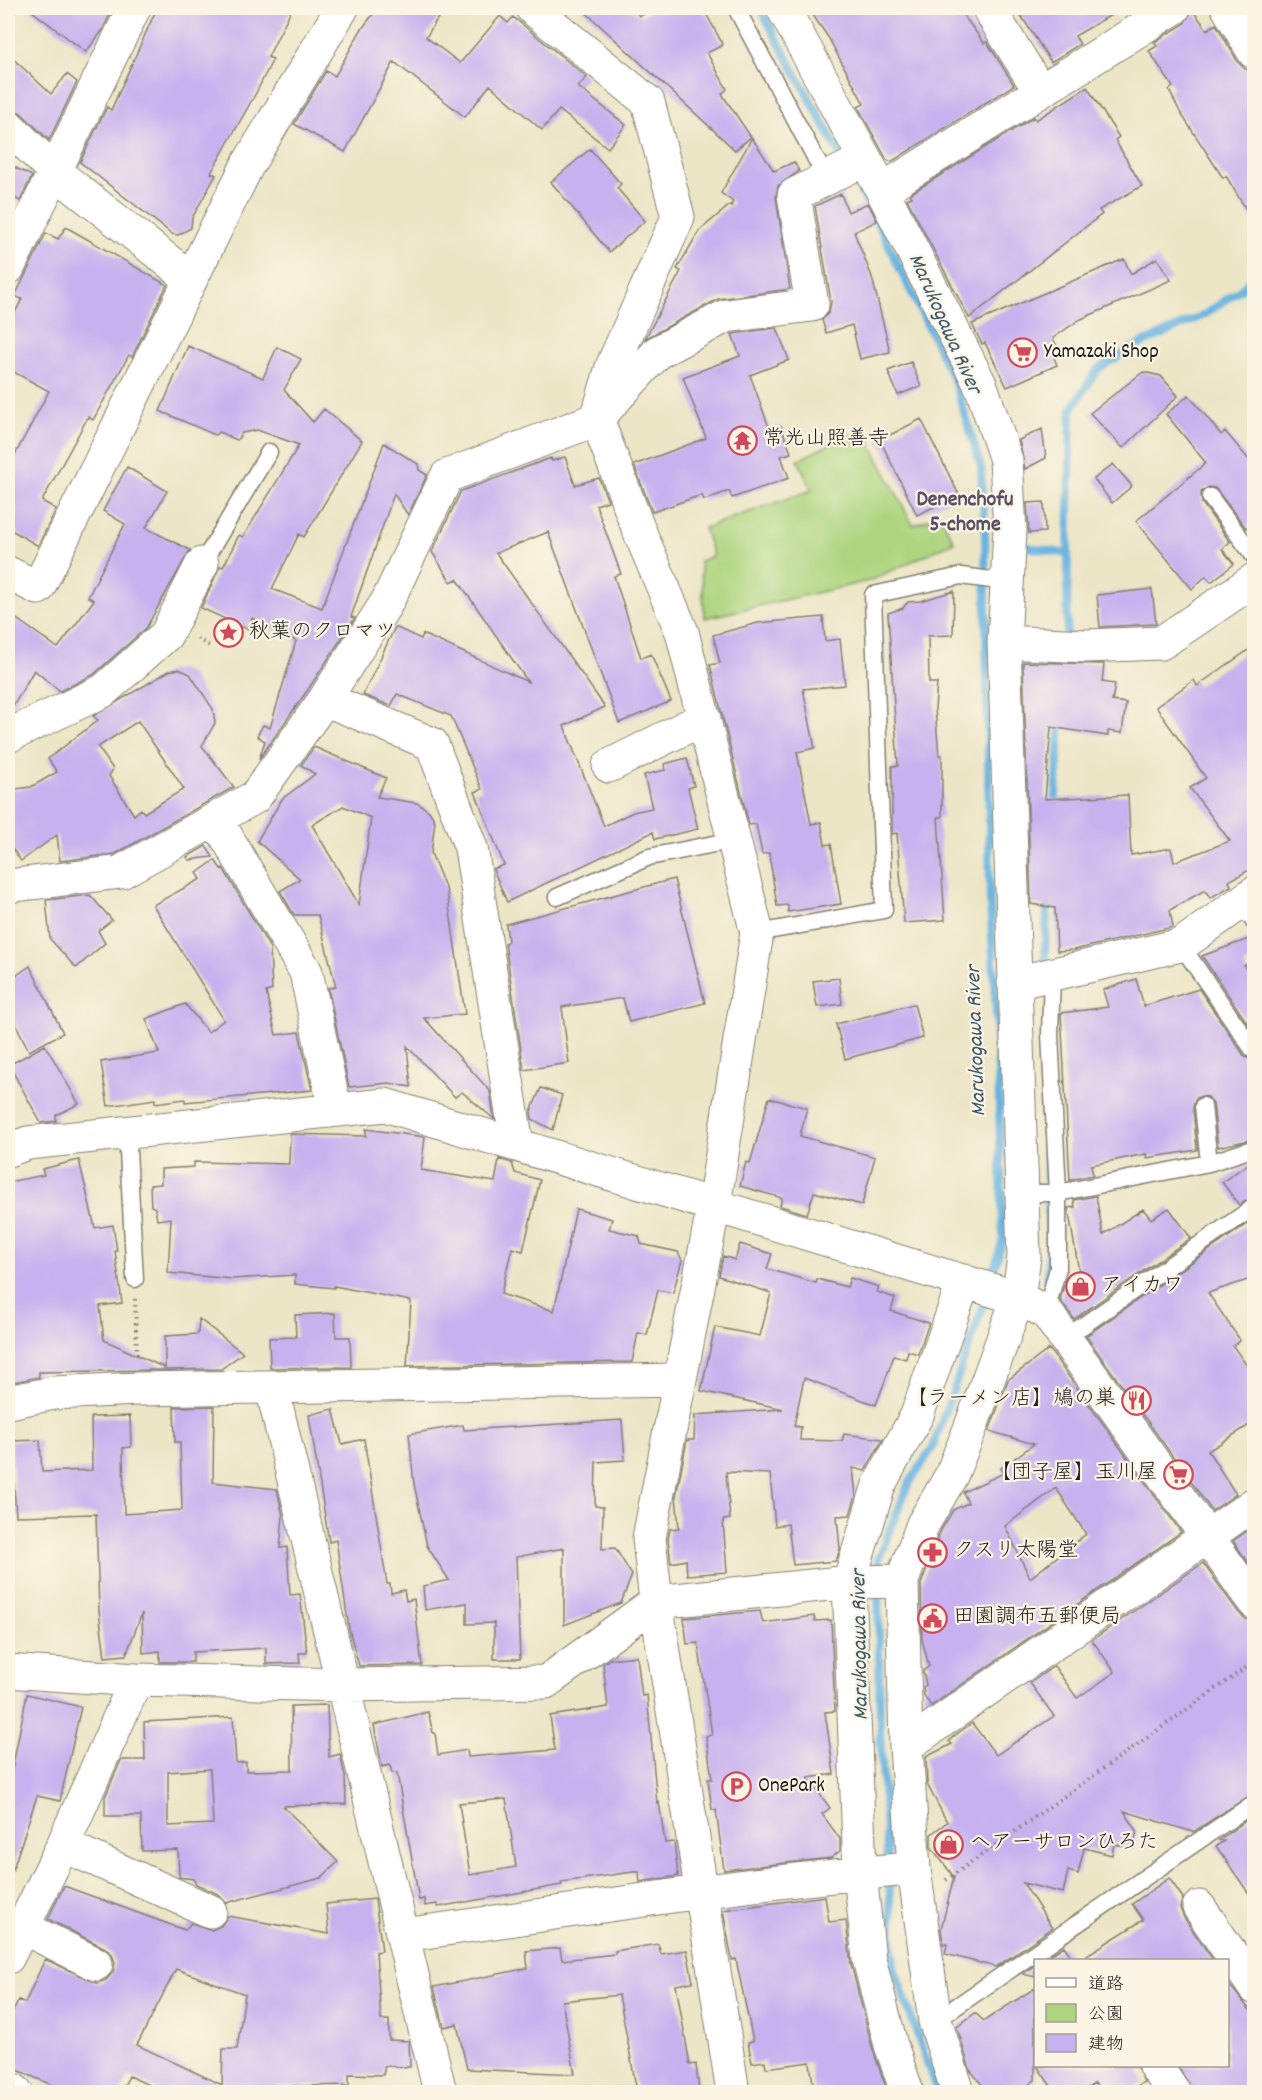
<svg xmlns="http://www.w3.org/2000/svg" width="1262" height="2100" font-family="Dekko,'Klee One',sans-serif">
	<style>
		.green { fill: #add580; stroke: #64784e; stroke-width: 1.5 }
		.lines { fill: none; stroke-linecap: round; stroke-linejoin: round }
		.stream { stroke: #67b3e0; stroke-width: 8 }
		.building { fill: #c7b1ef; fill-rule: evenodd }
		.lane-casing { stroke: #848071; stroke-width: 19 }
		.street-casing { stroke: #848071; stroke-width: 35 }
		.path { stroke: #848071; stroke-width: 4; stroke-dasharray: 1.5 4.5; stroke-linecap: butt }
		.lane { stroke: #fff; stroke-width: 16 }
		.street { stroke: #fff; stroke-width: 33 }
		.labels { text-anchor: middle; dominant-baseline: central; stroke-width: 4.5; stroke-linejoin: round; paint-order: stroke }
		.poi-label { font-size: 21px; fill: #1c1c1c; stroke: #fcf5e5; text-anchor: start }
		.water-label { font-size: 22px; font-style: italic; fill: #3a586a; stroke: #fcf5e5 }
		.neighbourhood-label { font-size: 22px; font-weight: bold; fill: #585066; stroke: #fcf5e5 }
	</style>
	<rect width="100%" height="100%" fill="#fcf5e5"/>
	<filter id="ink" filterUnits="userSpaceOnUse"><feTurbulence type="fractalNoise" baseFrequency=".0167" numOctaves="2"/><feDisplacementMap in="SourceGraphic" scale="12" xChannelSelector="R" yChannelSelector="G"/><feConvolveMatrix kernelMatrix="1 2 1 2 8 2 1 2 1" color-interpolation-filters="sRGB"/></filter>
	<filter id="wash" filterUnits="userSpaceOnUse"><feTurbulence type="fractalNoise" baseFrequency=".008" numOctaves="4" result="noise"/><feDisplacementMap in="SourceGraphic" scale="24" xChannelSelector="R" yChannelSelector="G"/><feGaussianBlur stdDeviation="1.35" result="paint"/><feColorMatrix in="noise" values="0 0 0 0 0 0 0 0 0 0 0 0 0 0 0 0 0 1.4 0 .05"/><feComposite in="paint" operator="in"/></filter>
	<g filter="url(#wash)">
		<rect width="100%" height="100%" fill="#ece5c6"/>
		<path class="green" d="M850 434 857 443 867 437 913 525 940 515 954 542 869 581 705 618 700 561 713 556 704 528 812 490 798 460Z"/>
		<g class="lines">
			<path class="stream" d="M760 8 845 163
				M851 174 880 228 954 380 981 467 985 534 990 902 996 1009 1003 1239 990 1283
				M1016 545 1068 554 1071 410 1098 369 1132 348 1204 315 1244 287 1254 275
				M1067 638 1068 554
				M1055 808 1061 720
				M1044 970 1048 896
				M1045 1094 1049 1249 1047 1276
				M878 1574V1560L908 1485 933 1447 987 1295
				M878 1587 880 1733 888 1865
				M889 1878 894 1967 937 2092"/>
		</g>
		<g id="blocks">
			<path class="building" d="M28 8H113L102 31 86 52Z
				M157 8H292L268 57 273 59 257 91 211 173 216 175 192 218 191 228 178 235 172 234 80 162 107 107 111 110Z
				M378 8H444L426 37 460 63 500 16 508 23 513 17 587 77 578 87 626 125 608 148 559 110 542 130 490 85 465 117 394 62 345 152 294 124 326 71 335 76 361 30Z
				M581 8H630L640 16 656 8H703L723 45 707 53 727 89 722 94 751 137 735 150Z
				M808 8H958L984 43 987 42 1014 85 891 162 887 160 858 107 864 104 828 37Z
				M1016 8H1123L1075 36 1080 44 1051 62Z
				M1192 9 1207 30 1216 24 1238 62 1245 69 1254 71V223L1226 176 1223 178 1180 112 1169 90 1173 87 1149 51 1157 46 1154 42 1184 24Z
				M8 54 51 94 67 74 77 82 49 140 21 113 8 108Z
				M1087 87 1119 137 1115 140 1142 186 1099 210 1102 214 969 318 907 199 912 197 910 194 1034 117 1036 120Z
				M752 138 774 171 794 162 799 171 778 186 776 197 790 289 718 299 645 339 681 271 677 269 699 231 730 205 732 207 731 205 733 202 721 193Z
				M590 149 621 184 617 188 645 221 609 252 551 182Z
				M8 164 32 176 20 201 8 195Z
				M841 194 848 212 868 203 877 221 854 232 872 277 890 352 860 359 852 325 826 333 822 320 829 312 831 302 815 206Z
				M66 227 167 285 132 357 129 355 93 420 88 417 42 501 56 509 38 546 8 528V468L49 391 8 369V326L22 299 15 296 46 233 58 239Z
				M1157 258 1171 280 1079 320 1053 338 1057 347 1051 350 1057 365 1007 387 985 343 982 344 972 324 1124 259 1131 274Z
				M777 328 789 360 750 375 770 430 781 426 791 453 781 456 789 478 732 498 729 491 704 500 702 495 652 512 634 465 706 438 683 377 740 356 732 334Z
				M188 346 263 378 277 347 301 359 284 390 313 422 324 409 362 441 304 537 299 534 272 589 322 608 384 443 418 464 419 470 427 475 408 515 394 494 351 617 355 618 309 688 259 759 265 741 257 736 263 725 270 728 296 641 252 618 247 629 201 608 220 566 223 567 239 535 243 537 299 445 257 430 242 433 237 440 219 432 215 435 160 411Z
				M911 362 921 386 898 395 888 371Z
				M1143 372 1161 376 1178 396 1123 448 1090 413Z
				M1189 395 1221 435 1225 431 1254 466V521L1246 528 1215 488 1208 487 1201 492 1202 503 1230 542 1222 549 1234 564 1211 582 1206 576 1192 589 1136 521 1206 463 1166 414Z
				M921 419 959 495 917 515 880 440Z
				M1042 429 1046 458 1025 469 1019 440Z
				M565 457 575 485 599 478 608 501 596 505 621 574 614 576 641 658 651 654 671 701 619 723 548 532 496 553 605 707 564 726 604 826 633 812 652 808 644 775 665 770 664 764 687 758 694 786 688 788 698 829 655 839 653 832 507 902 493 869 504 865 475 792 482 789 451 716 397 694 391 706 363 695 395 627 421 639 423 634 528 682 457 579 451 582 432 552 461 491 551 458 552 461Z
				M1113 464 1132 486 1112 503 1094 479Z
				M127 467 167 491 146 528 190 550 146 628 93 675 60 691 34 670 8 715V613L58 648 94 600 88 597 125 524 103 511Z
				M1044 502 1045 532 1029 533 1027 503Z
				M1152 589 1156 624 1100 627 1097 595Z
				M954 591 953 635 928 636 929 683H937L935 709 939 755H942V817H938L945 920 904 923 897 833 892 834V766H898L888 613 903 608 908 602 920 601Z
				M823 617 825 641 840 639 845 685 803 689 815 748 797 752 811 824 821 822 825 845 831 844 841 904 788 912V905L777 906 769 853 762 854 756 824 749 825 710 665 720 663 713 635 758 623Z
				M1254 646V874L1251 869 1229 881 1231 886 1210 898 1205 890 1170 910 1173 927 1074 950 1057 951 1055 908 1031 904 1023 662 1104 664 1102 682 1115 684 1112 701 1126 703 1122 733 1108 731V736L1051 727 1045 799 1128 795 1131 855 1171 848 1174 862 1230 841 1190 788 1206 778 1156 707 1194 680 1197 686Z
				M179 669 190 674 213 709 215 723 202 746 234 787 115 854 60 861 57 835 21 861 8 843V790L31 787 57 772 48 759 98 720 93 716 169 671ZM138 721 184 789 144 813 141 809 134 815 109 776 113 769 98 747Z
				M314 747 386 778 377 797 417 803 429 811 435 821 431 853 447 892 465 1014 424 1018 490 1091 494 1119 462 1092 455 1097 407 1046 411 1087 389 1083 349 1087 328 988 336 987 318 915H294L280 891 300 879 257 841 282 799 315 774 301 765ZM343 806 371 818 359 905 312 825Z
				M206 846 213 857 189 860 187 857Z
				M215 860 221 869 223 868 270 948 272 990 266 992 276 1035 299 1032 312 1090 185 1102V1099L155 1103V1099L108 1106 101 1062 159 1053 146 1019 185 1004 208 1032 224 1020 153 905 201 879 197 873Z
				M674 879 705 1003 629 1022 623 998 562 1007 569 1063 524 1070 505 943 508 941 506 924Z
				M90 895 112 920 98 931 105 943 76 968 50 939 46 900Z
				M1254 937V958L1244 966 1254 982V1033L1202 956Z
				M30 966 63 1033 29 1051 8 1008V981Z
				M839 978 842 1004 817 1007 813 981Z
				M1136 979 1144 1006 1199 989 1245 1057 1254 1061V1139L1218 1147 1213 1104 1208 1097 1201 1096 1196 1098 1193 1107 1197 1150 1147 1158 1146 1154 1091 1165 1093 1175 1070 1180 1061 1013 1108 1007 1103 990Z
				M914 1004 923 1038 845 1059 836 1024Z
				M45 1045 79 1104 56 1115V1121L41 1123 9 1065Z
				M541 1088 562 1095 553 1130 532 1119 531 1111Z
				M769 1098 807 1108 800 1136 875 1157 862 1205 814 1192 807 1214 780 1206 782 1198 740 1186 746 1162 750 1163Z
				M366 1129 425 1137 421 1170 495 1182 499 1159 512 1163 515 1173 540 1180 523 1251 512 1248 501 1294 554 1311 576 1209 612 1219 609 1229 639 1236 641 1244 678 1252 682 1260 673 1293 658 1290 647 1335 638 1333 632 1362 407 1366 411 1301 334 1286V1288L295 1284V1275L232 1279 168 1273 171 1218 157 1220 155 1208 151 1206 150 1185 161 1184V1169L194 1167V1162L289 1164 290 1134 366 1136Z
				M79 1160 95 1228 113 1225 117 1251H115L122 1303 100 1306 104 1340 165 1368V1336L198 1334 199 1319 243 1353 221 1369 39 1372V1377L8 1383V1182L44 1175 42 1169Z
				M1254 1160V1197L1239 1205 1222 1182Z
				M1096 1196 1103 1235 1143 1209 1151 1219 1169 1208 1191 1238 1074 1319 1060 1300 1064 1285 1081 1283 1068 1208 1075 1207 1074 1200Z
				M1254 1219V1278L1208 1293 1240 1340 1233 1346 1254 1376V1422L1208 1451 1236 1494 1212 1511 1086 1336Z
				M740 1244 772 1254 767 1269 816 1283 817 1279 847 1287 850 1278 879 1287 877 1292 895 1298 891 1311 929 1323 918 1354 908 1351 906 1359 894 1356 876 1405 804 1378 794 1426 801 1427 800 1440 842 1441 844 1434 883 1439 865 1471 853 1468 856 1496 850 1515 837 1516 840 1549 836 1561 793 1565 788 1524 775 1526 770 1474 726 1472 730 1519 723 1520 727 1572 687 1575 686 1560 671 1563 668 1539 670 1529 679 1528 676 1496 687 1440H694L695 1415 783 1409 701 1391 715 1327 760 1336 771 1293 719 1276 723 1256 735 1260Z
				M335 1313 336 1337H350L351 1367 270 1368 269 1338 296 1337 295 1315Z
				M1049 1349 1181 1532 931 1706 924 1696 923 1687 926 1685 923 1671 929 1666 922 1640 921 1584 940 1532 953 1510 968 1503 963 1492 1004 1473 1001 1468 1034 1444 989 1431 1008 1380ZM1056 1488 1086 1534 1030 1578 1005 1526Z
				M214 1406 213 1482 277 1489 283 1516 280 1548 287 1547 290 1595 300 1594 307 1653H299L300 1663 266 1664V1648L193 1652V1662H160V1651L143 1653 142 1613 126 1655 105 1657 99 1611 96 1514 16 1516 11 1441 40 1440 42 1472 92 1470 91 1417 130 1416 131 1447 123 1448 124 1514 182 1510 180 1442H175L174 1407Z
				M333 1409 342 1444 364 1439 387 1584H390L391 1593 404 1590 406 1601 414 1599 422 1665 359 1666 349 1629 336 1540 329 1542 309 1415Z
				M622 1420 625 1460 596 1462 595 1506 603 1507 602 1549 615 1548 632 1575 621 1603 564 1625V1548L516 1557 520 1659H494V1623L467 1624V1603L425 1610 423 1586 449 1580 427 1546 414 1484 409 1434 463 1425 464 1430Z
				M1254 1526V1571L1233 1541Z
				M1203 1563 1239 1613 1246 1619 1254 1621V1793L1193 1832 1124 1811 1137 1831 1133 1849 1114 1844 1112 1855 1084 1848 1078 1874 1068 1871 1063 1893 1023 1883 1052 1928 996 1967 945 1954 947 1944H943L941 1929 954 1877 931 1847V1834L947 1822 927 1784 926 1757 952 1744 949 1741 954 1736 972 1723 996 1755 1054 1716 1030 1683 1054 1666 1077 1698 1115 1672 1092 1640Z
				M760 1611 763 1623 814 1616 815 1621 831 1620 835 1711 825 1712 834 1774 808 1778 830 1808 822 1814 840 1839V1851L831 1858 724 1870 716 1810H712L708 1779H712L706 1736 712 1735 698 1643 687 1644 684 1618Z
				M637 1656 642 1696 647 1695 657 1803 659 1802 665 1843 674 1842 678 1876 640 1882 639 1872H633L561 1882 562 1885 438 1907 437 1904 425 1906 424 1899 419 1900 397 1773H392L390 1765 382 1767 374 1725 428 1712 433 1733H435L438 1755 467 1750 468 1757 555 1750 550 1716 608 1707 603 1664 610 1659ZM506 1799 516 1867 470 1875 459 1803Z
				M27 1694 81 1707 60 1801 37 1796 12 1872 8 1871V1790Z
				M327 1705 329 1757 340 1754 345 1776 346 1804 283 1806 338 1862 321 1878 226 1903 218 1894 196 1884 193 1879 179 1877 178 1850 142 1851 141 1816H105V1797L121 1760H145L144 1722 233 1717 236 1763 246 1762V1771L292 1770 291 1706ZM210 1769 213 1824 168 1826V1772Z
				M1254 1815V1901L1216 1846 1224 1841 1219 1840Z
				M1169 1878 1183 1898 1180 1908 1184 1918 1213 1960H1079L1143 1920 1132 1904Z
				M64 1886 185 1930 191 1923 212 1930 221 1926 228 1916 329 1934 326 1904 375 1899 382 1951 376 1952 381 2020H389V2040L409 2041 410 2067 385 2066 383 2075 349 2074V2085L258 2087V2092H164L129 2076 121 2092H68L8 2066V2021L19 2000 25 2003 45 1959 97 1983 106 1980 113 1972 115 1963 112 1954 105 1948 48 1919ZM176 1969 245 1994 237 2049H223L222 2085 137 2045Z
				M825 1896 829 1922 846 1920 851 1964 873 2050 887 2090 814 2092 810 2062 766 2068 765 2061 752 2063 748 2042 753 2041 736 1959 732 1960 723 1910Z
				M658 1944 661 1954 687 1950 693 1982 676 1985 690 2065 696 2064 699 2092H637L619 1995 562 2001 575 2074 467 2069 457 2024 444 2027 434 1987 528 1968 526 1951 560 1948 562 1960 615 1954V1951Z
				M1064 1946 1074 1960H1042Z
				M1035 1965V1977L1023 1974Z
				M1227 1982 1254 2015V2092H1193L1178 2066H1227Z
				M1035 1988V2080L1019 2092H988L970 2070 957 2027 975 2013 984 2021Z
				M1037 2066H1137L1144 2082 1128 2092H1101L1095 2083 1082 2092H1055Z"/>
		</g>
	</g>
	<g filter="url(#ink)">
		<use href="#blocks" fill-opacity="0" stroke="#848071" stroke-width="1.5"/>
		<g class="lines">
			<defs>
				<path id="lane" d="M736 8 826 178
					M1210 497 1254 556
					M202 564 269 452
					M557 897 649 857 734 840
					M1241 902 1254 922
					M757 933 884 910 873 595 961 576 1007 582
					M1181 945 1254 1051
					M127 1132 135 1279
					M1209 1163 1252 1149
					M1022 1193H1058L1209 1163 1203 1106
					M1046 1312 1058 1268V1193L1050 1034 1052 975
					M1065 1338 1254 1207
					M935 2021 1254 1803"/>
				<path id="street" d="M532 8 648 102 678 217 612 367 597 419 638 528 682 632 757 933 714 1205 649 1538 656 1602 733 2092
					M783 8 882 190 981 386 1006 460 1010 530 1004 642 1024 1257 1018 1298 970 1429 951 1476 923 1524 902 1581 906 1746 914 1869 935 2021 958 2092
					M1228 8 1254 52
					M989 9 1040 91
					M8 126 55 172 191 279
					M882 190 1174 8
					M8 268 134 8
					M8 573 38 588 247 166 342 8
					M1004 642 1086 646 1161 643 1254 580
					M325 699 432 744 471 848 517 1145
					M8 736 103 691 166 635 202 564
					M609 766 704 718
					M216 819 306 972 335 1110
					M8 886 121 872 255 797 325 699 387 602 447 476 597 419 658 352 726 316 812 305 794 195 865 159
					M1014 983 1181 945 1254 893
					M8 1150 28 1143 385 1105 1018 1298 1046 1312 1254 1602
					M272 1388 440 2092
					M8 1402 54 1393 137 1389 680 1380
					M8 1671 136 1680 344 1685 546 1682 656 1602 849 1582 902 1581
					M906 1746 1254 1504
					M63 1845 210 1911
					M1199 1907 1254 1987
					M22 1927 96 1964
					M403 1935C573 1912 743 1881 914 1869
					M8 1957 63 1845 136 1680
					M1155 2066 1174 2092
					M8 2088 16 2092
					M907 2092 891 2045 869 1959 860 1873 849 1582 879 1485 917 1415 964 1281"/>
			</defs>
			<use href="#lane" class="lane-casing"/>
			<use href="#street" class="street-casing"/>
			<path class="path" d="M197 639 210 646
				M135 1299 137 1358
				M946 1880 1254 1662"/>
			<use href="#lane" class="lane"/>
			<use href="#street" class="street"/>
		</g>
	</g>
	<defs>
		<symbol id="supermarket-ring" viewBox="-11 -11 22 22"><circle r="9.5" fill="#fcf5e5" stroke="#d1495b" stroke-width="1.5"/><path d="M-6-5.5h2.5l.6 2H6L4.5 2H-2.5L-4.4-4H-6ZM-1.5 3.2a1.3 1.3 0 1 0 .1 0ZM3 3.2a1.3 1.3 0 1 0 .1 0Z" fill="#d1495b"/></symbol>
		<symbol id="temple-ring" viewBox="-11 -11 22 22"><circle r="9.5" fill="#fcf5e5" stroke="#d1495b" stroke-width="1.5"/><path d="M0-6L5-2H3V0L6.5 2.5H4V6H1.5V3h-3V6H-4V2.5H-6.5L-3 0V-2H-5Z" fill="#d1495b"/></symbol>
		<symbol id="sight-ring" viewBox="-11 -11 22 22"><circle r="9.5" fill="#fcf5e5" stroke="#d1495b" stroke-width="1.5"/><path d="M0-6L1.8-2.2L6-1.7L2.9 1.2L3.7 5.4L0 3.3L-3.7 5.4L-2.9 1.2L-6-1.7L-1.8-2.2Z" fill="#d1495b"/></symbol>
		<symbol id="shop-ring" viewBox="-11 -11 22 22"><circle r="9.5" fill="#fcf5e5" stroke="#d1495b" stroke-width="1.5"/><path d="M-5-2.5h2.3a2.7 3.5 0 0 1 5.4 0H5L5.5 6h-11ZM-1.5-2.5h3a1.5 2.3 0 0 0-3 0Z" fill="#d1495b"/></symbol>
		<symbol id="restaurant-ring" viewBox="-11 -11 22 22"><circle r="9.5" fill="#fcf5e5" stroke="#d1495b" stroke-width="1.5"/><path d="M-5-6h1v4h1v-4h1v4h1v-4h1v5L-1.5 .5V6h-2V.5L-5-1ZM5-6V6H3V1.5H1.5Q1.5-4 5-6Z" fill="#d1495b"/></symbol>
		<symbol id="pharmacy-ring" viewBox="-11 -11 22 22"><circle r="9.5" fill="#fcf5e5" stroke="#d1495b" stroke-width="1.5"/><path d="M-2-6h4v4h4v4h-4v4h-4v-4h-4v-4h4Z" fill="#d1495b"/></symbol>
		<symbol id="civic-ring" viewBox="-11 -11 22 22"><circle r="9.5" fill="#fcf5e5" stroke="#d1495b" stroke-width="1.5"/><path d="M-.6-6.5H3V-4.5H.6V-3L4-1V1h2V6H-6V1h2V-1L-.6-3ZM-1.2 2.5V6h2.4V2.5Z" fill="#d1495b"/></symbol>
		<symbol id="parking-ring" viewBox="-11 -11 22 22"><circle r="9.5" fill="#fcf5e5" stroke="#d1495b" stroke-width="1.5"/><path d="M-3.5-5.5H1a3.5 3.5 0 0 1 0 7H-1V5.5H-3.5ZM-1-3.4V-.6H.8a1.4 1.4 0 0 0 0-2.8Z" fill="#d1495b"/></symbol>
	</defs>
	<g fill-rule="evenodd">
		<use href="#supermarket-ring" x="1006" y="336" width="33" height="33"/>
		<use href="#temple-ring" x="726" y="424" width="33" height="33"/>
		<use href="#sight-ring" x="212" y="616" width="33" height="33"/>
		<use href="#shop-ring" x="1064" y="1270" width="33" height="33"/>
		<use href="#restaurant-ring" x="1120" y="1384" width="33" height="33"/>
		<use href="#supermarket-ring" x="1162" y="1458" width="33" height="33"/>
		<use href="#pharmacy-ring" x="916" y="1536" width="33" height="33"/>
		<use href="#civic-ring" x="916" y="1602" width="33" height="33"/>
		<use href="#parking-ring" x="720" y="1770" width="33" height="33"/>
		<use href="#shop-ring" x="932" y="1828" width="33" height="33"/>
	</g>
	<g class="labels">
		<g class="poi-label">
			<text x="1044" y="353">Yamazaki Shop</text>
			<text x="763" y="440">常光山照善寺</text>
			<text x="249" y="633">秋葉のクロマツ</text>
			<text x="1101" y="1287">アイカワ</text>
			<text x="1116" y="1400" text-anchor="end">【ラーメン店】鳩の巣</text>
			<text x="1158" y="1474" text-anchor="end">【団子屋】玉川屋</text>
			<text x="953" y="1552">クスリ太陽堂</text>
			<text x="953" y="1618">田園調布五郵便局</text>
			<text x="758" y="1787">OnePark</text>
			<text x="970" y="1844">ヘアーサロンひろた</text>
		</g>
		<g class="water-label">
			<text transform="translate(944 324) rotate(66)">Marukogawa River</text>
			<text transform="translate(977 1041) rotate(-92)">Marukogawa River</text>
			<text transform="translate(861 1645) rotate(-91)">Marukogawa River</text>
		</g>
		<g class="neighbourhood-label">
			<text x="965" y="500">Denenchofu<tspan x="965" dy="25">5-chome</tspan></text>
		</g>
	</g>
	<rect width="1262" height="2100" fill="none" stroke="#fcf5e5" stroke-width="30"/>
	<rect x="1034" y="1959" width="195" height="108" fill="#fcf5e5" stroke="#a29e95" stroke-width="1.5"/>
	<rect x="1046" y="1978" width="30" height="9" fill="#ffffff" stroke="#a29e95" stroke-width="1.5"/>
	<text x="1088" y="1989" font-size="18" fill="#1c1c1c">道路</text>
	<rect x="1046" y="2004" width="30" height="18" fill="#add580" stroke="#a29e95" stroke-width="1.5"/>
	<text x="1088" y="2019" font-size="18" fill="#1c1c1c">公園</text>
	<rect x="1046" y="2034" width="30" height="18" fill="#c7b1ef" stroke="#a29e95" stroke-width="1.5"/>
	<text x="1088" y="2049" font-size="18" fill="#1c1c1c">建物</text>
</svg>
